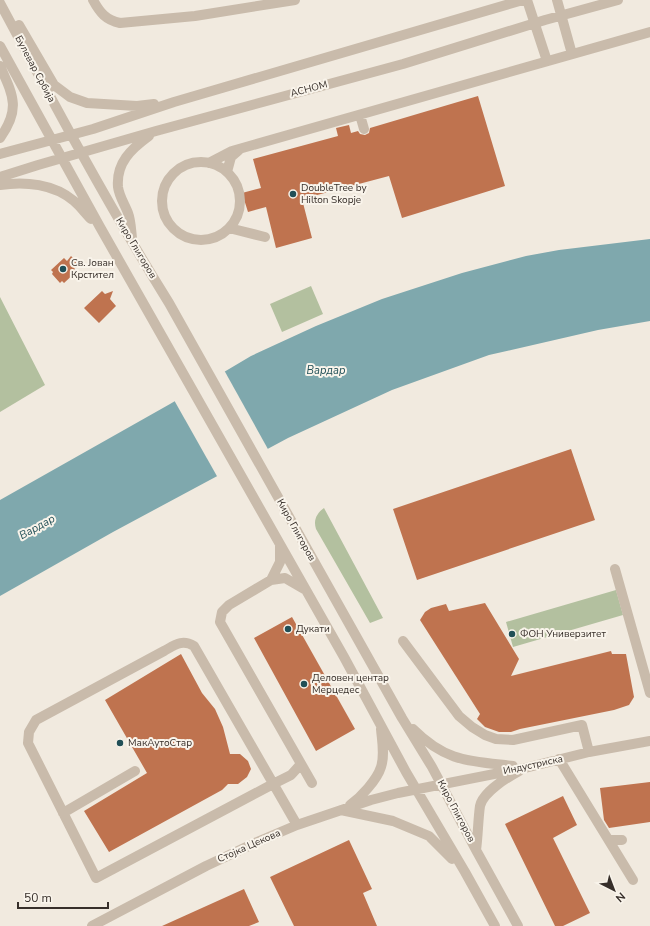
<svg xmlns="http://www.w3.org/2000/svg" width="650" height="926" font-family="'Nunito Sans',sans-serif">
	<style>
		.green { fill: #b3c09f }
		.water { fill: #7fa8ad }
		.pier { fill: #f1eadf }
		.building { fill: #bf734f }
		.lines { fill: none; stroke-linecap: round; stroke-linejoin: round }
		.minor { stroke: #c9bbab; stroke-width: 10 }
		.poi-dot { fill: #214f57; stroke: #f9f4eb; stroke-width: 1.5 }
		.labels { text-anchor: middle; dominant-baseline: central; stroke-width: 4; stroke-linejoin: round; paint-order: stroke }
		.street-label { font-size: 10px; fill: #372f2a; stroke: #f9f4eb }
		.poi-label { font-size: 10px; fill: #372f2a; stroke: #f9f4eb; text-anchor: start }
		.water-label { font-size: 11px; font-style: italic; fill: #214f57; stroke: #f9f4eb }
	</style>
	<rect width="100%" height="100%" fill="#f1eadf"/>
	<path class="green" d="M311 286 323 314 282 332 270 304Z
		M0 297 45 385 0 412Z
		M324 508 383 618 370 623 316 529C313 520 317 513 324 508Z
		M616 590 623 615 513 647 506 622Z"/>
	<path class="water" d="M650 239V321L598 330 489 355 392 390 288 438 113 532 0 596V500L170 404 251 356 316 326 382 299 462 273 526 256 559 250Z"/>
	<path class="pier" d="M224 370 269 451 218 478 174 400Z"/>
	<path class="building" d="M478 96 505 186 402 218 389 176 302 199 312 238 276 248 266 207 248 212 242 193 261 188 253 159 338 136 336 128 349 125 351 133 358 131 360 134 365 135 369 133 370 128Z
		M71 256 79 264 74 269 77 271 64 283 62 281 60 283 52 274 53 272 51 270 64 258 67 261Z
		M102 291 105 294 113 291 110 299 116 306 99 323 84 308Z
		M571 449 595 520 417 580 393 509Z
		M485 603 519 659 511 676 611 651 612 654H626L634 697 629 705 614 710 520 729 511 732H499L485 727 477 719 480 714 420 620 425 612 431 608 446 604 449 611Z
		M292 617 355 729 316 751 254 638Z
		M181 654 202 693 215 709 223 727 230 754H240L248 761 251 769 247 777 238 784H228L222 790 109 852 84 811 147 773 105 700Z
		M650 782V822L609 828 604 820 600 788Z
		M563 796 577 825 553 838 590 913 563 926H555L505 824Z
		M349 840 372 889 363 893 377 926H294L270 877Z
		M244 889 259 922 249 926H162Z"/>
	<g class="lines">
		<path class="minor" d="M93 0C100 13 106 20 120 23L195 16 295 0
			M527 0 547 61
			M557 0 572 54
			M0 3C54 104 108 205 169 303L402 718 432 767 476 850 518 926
			M19 25 54 85 70 97 87 103 137 106 154 104
			M0 46 100 227 344 657 406 772 465 872 495 926
			M0 66C13 95 21 109 0 138
			M360 115 364 129
			M0 154 93 129 174 102 523 0
			M162 201a39 39 0 1 1 78 0a39 39 0 1 1-78 0Z
			M209 163 232 151 650 32
			M227 172 231 157 239 150
			M0 177 38 165 156 131 403 64 545 20 618 0
			M0 185C25 181 54 184 74 201 80 206 85 213 91 219
			M229 228 265 237
			M132 238C131 230 131 221 128 213 125 205 119 196 118 187 116 163 131 149 149 136
			M615 569 650 693
			M271 580 280 562V546
			M304 589 285 578 271 580 229 605 222 612 220 622 312 783
			M403 641 459 716 472 727 485 735 496 739 513 740 582 725 589 752
			M413 729C446 762 469 761 513 766
			M559 759 633 880
			M350 805C361 797 377 780 381 767 385 755 382 741 381 729
			M341 810 393 821 429 836 452 859
			M63 813 135 771
			M297 825 194 646C182 639 175 645 164 651L36 720 29 732 28 743 96 878 273 784 291 775 301 764
			M609 840H622
			M476 850C478 836 478 820 480 806 483 792 508 777 519 771
			M92 926 206 866 257 842 297 825 371 800 398 793 525 768 589 752 650 741"/>
	</g>
	<g class="poi-dot">
		<circle cx="293" cy="194" r="4"/>
		<circle cx="63" cy="269" r="4"/>
		<circle cx="288" cy="629" r="4"/>
		<circle cx="512" cy="634" r="4"/>
		<circle cx="304" cy="684" r="4"/>
		<circle cx="120" cy="743" r="4"/>
	</g>
	<g class="labels">
		<g class="street-label">
			<text transform="translate(35 69) rotate(62)">Булевар Србија</text>
			<text transform="translate(309 89) rotate(-15)">АСНОМ</text>
			<text transform="translate(136 248) rotate(59)">Киро Глигоров</text>
			<text transform="translate(296 530) rotate(61)">Киро Глигоров</text>
			<text transform="translate(533 765) rotate(-12)">Индустриска</text>
			<text transform="translate(456 811) rotate(62)">Киро Глигоров</text>
			<text transform="translate(249 846) rotate(-24)">Стојка Цекова</text>
		</g>
		<g class="poi-label">
			<text x="301" y="188">DoubleTree by<tspan x="301" dy="12">Hilton Skopje</tspan></text>
			<text x="71" y="263">Св. Јован<tspan x="71" dy="12">Крстител</tspan></text>
			<text x="296" y="629">Дукати</text>
			<text x="520" y="634">ФОН Универзитет</text>
			<text x="312" y="678">Деловен центар<tspan x="312" dy="12">Мерцедес</tspan></text>
			<text x="128" y="743">МакАутоСтар</text>
		</g>
		<g class="water-label">
			<text x="326" y="370">Вардар</text>
			<text transform="translate(37 527) rotate(-29)">Вардар</text>
		</g>
	</g>
	<g transform="translate(614 890) rotate(138)" stroke="#f9f4eb" stroke-width="3" paint-order="stroke">
	<path d="M0-3L7 15L0 10L-7 15Z" fill="#372f2a"/>
	<text y="-6" font-size="11" font-weight="bold" text-anchor="middle" fill="#372f2a">N</text>
	</g>
	<path d="M18 902v6h90v-6" fill="none" stroke="#372f2a" stroke-width="2"/>
	<text x="24" y="902" font-size="12" fill="#372f2a" stroke="#f9f4eb" stroke-width="3" paint-order="stroke">50 m</text>
</svg>
